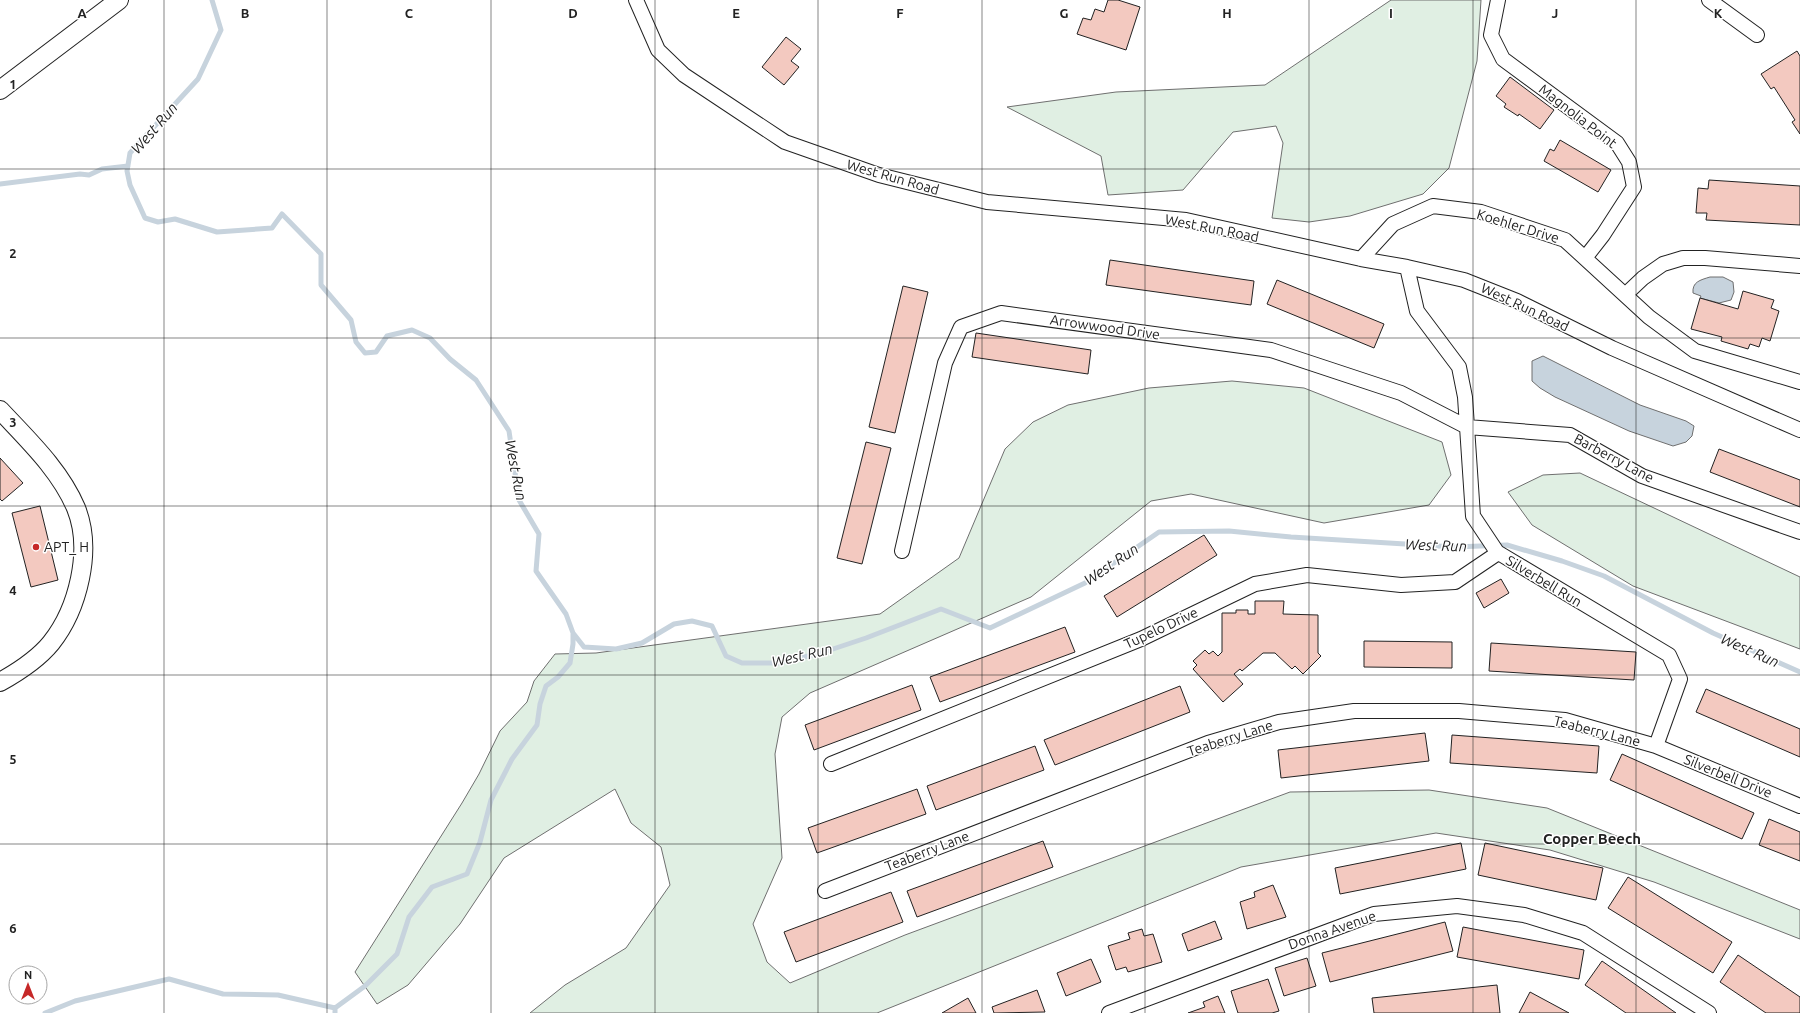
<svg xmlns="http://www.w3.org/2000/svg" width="1800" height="1013" font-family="Ubuntu,sans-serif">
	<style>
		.green { fill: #e0efe3; stroke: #6f6f6f }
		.water { fill: #c7d3dd; stroke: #6f6f6f }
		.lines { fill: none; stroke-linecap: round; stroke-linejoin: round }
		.stream { stroke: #c7d3dd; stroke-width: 5 }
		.building { fill: #f3c9c0; stroke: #222 }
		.minor-casing { stroke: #222; stroke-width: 16 }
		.tertiary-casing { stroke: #222; stroke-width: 20 }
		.minor { stroke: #fff; stroke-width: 14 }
		.tertiary { stroke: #fff; stroke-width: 18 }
		.grid { fill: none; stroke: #222; stroke-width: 1; stroke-opacity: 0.55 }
		.poi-dot { fill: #c62828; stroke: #fff; stroke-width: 1.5 }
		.labels { text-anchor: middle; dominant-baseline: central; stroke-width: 3; stroke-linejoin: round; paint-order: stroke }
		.street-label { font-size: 14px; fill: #222; stroke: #fff }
		.poi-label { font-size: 14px; fill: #222; stroke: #fff; text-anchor: start }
		.water-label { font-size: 15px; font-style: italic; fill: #222; stroke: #fff }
		.neighbourhood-label { font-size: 15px; font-weight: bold; fill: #222; stroke: #fff }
		.grid-label { font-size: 13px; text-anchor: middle; font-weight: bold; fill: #222; stroke: #fff; stroke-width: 3; stroke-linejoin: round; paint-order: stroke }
	</style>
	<rect width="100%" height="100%" fill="#fff"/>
	<path class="green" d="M1391 0H1481L1477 61 1449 168 1423 194 1350 216 1309 222 1272 218 1283 143 1276 126 1233 132 1183 190 1108 195 1101 156 1007 107 1116 92 1265 85Z
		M1232 381 1304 388 1442 442 1451 475 1429 505 1324 523 1191 494 1151 501 1031 597 810 693 782 717 775 754 782 858 753 924 767 962 790 983 905 935 1290 792 1429 790 1547 808 1800 910V939L1654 882 1550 850 1436 833 1241 867 877 1013H530L565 985 626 948 670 885 661 847 631 823 615 789 504 858 460 924 408 985 377 1004 355 972 462 803 479 774 500 731 527 702 534 681 555 654 596 653 880 614 959 558 1005 449 1033 422 1068 405 1149 388Z
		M1580 473 1800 577V649L1633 586 1532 525 1508 492 1543 475Z"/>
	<path class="water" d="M1710 277H1723L1733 282 1734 292 1731 300 1719 303 1700 298 1701 296 1693 293C1692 282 1700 280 1710 277Z
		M1543 356 1640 405 1686 421 1694 426 1692 436 1686 442 1673 446 1629 431 1555 397 1540 388 1532 381V361Z"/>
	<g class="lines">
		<path class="stream" d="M212 0 221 30 198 79 130 153 127 171 130 185 145 218 158 222 175 219 217 232 272 228 282 214 321 254V285L351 320 356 342 365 353 376 352 387 336 412 330 430 338 450 359 476 380 509 431 519 500 539 534 536 571 566 614 573 633 584 647 616 649 642 643 674 624 692 621 712 626 726 656 742 663H778L821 653 866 638 941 609 990 628 1085 583 1159 532 1229 531 1291 537 1454 547 1507 545 1562 561 1604 576 1713 633 1800 672
			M0 184 80 174 89 175 102 169 128 166
			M45 1013 75 1001 169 979 223 994 278 995 335 1008
			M335 1013V1008L365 986 397 954 409 917 432 887 467 874 480 842 491 800 512 759 537 725 540 704 546 686 558 677 570 663 573 644V634"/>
	</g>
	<path class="building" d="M1108 0H1118L1140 7 1126 50 1077 34 1083 18 1091 20 1095 9 1104 12Z
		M786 37 801 49 791 61 799 67 784 85 762 67Z
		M1797 51 1800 56V134L1792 122 1795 120 1774 87 1771 89 1761 74Z
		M1510 77 1554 110 1540 129 1519 114 1518 116 1504 107 1506 104 1496 96Z
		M1560 140 1611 170 1598 192 1544 161 1550 149 1554 151Z
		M1709 180 1800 186V225L1706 220 1707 213H1696L1698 188 1708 189Z
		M1110 260 1254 281 1251 305 1106 285Z
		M1277 280 1384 324 1374 348 1267 304Z
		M903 286 928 292 895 433 869 427Z
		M1743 291 1774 300 1771 308 1779 311 1770 341 1762 338 1759 347 1750 344 1748 349 1721 341 1722 337 1691 329 1700 298 1738 309Z
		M976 333 1091 350 1088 374 972 357Z
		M866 442 891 448 862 564 837 558Z
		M1719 449 1800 480V507L1710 472Z
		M0 458 23 483 2 501 0 499Z
		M40 506 58 580 31 587 12 513Z
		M1204 535 1217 555 1117 617 1104 596Z
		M1501 579 1509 593 1484 608 1476 593Z
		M1255 601H1284L1283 614 1318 615V653L1321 656 1303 674 1295 666 1292 669 1275 653H1263L1242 671 1240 669 1234 674 1243 684 1223 702 1193 669 1197 665 1193 661 1205 650 1209 654 1213 651 1218 656 1222 652V613H1236V610H1248V614H1255Z
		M1065 627 1075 652 940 702 930 677Z
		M1364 641 1452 642V668L1364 667Z
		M1491 643 1636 652 1634 680 1489 671Z
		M912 685 921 710 814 750 805 725Z
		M1180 686 1190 712 1055 765 1044 740Z
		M1706 689 1800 729V757L1696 712Z
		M1425 733 1429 761 1281 778 1278 750Z
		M1452 735 1599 746 1597 773 1450 763Z
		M1035 746 1044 770 936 810 927 786Z
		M1622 754 1754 813 1742 839 1610 780Z
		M917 789 926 814 817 853 808 828Z
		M1769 819 1800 832V861L1759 845Z
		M1043 841 1053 867 917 917 907 891Z
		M1461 843 1466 869 1340 894 1335 868Z
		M1485 843 1603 868 1596 900 1478 875Z
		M1628 877 1732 942 1713 973 1608 908Z
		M1273 885 1286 917 1247 929 1240 902 1255 897 1254 892Z
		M891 892 903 922 796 962 784 932Z
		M1215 921 1222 939 1188 951 1182 934Z
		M1445 922 1453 951 1330 982 1322 953Z
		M1463 927 1584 950 1579 979 1457 957Z
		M1142 929 1144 936 1153 934 1162 962 1128 972 1126 967 1116 970 1108 946 1130 939 1128 933Z
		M1738 955 1800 997V1013H1766L1720 982Z
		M1307 958 1316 986 1284 996 1275 968Z
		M1091 959 1101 982 1066 996 1057 973Z
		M1602 961 1676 1013H1626L1585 985Z
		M1268 979 1279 1011 1272 1013H1238L1231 991Z
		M1497 985 1500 1013H1374L1372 998Z
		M1037 990 1045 1012 994 1013 992 1007Z
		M1530 992 1569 1013H1519Z
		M1218 996 1225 1013H1188L1205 1007 1203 1002Z
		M968 998 976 1013H942Z"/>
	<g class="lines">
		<defs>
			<path id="minor" d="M636 0 658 50 684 75 785 142 879 175 987 202 1186 220 1361 259 1407 267 1464 280 1517 301 1612 348 1800 430
				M1498 0 1491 35 1503 59 1617 143 1629 162 1634 187 1603 235 1585 258
				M1709 0 1757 35
				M1361 259 1393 224 1433 206 1481 212 1565 240 1649 317 1695 351 1800 382
				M1407 267 1417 311 1459 367 1465 397 1473 516 1497 552 1669 655 1680 679 1656 746
				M1625 295 1643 278 1663 264 1683 258H1705L1800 266
				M902 551 945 363 961 327 1001 313 1271 350 1401 393 1467 427 1570 435 1642 476 1800 532
				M831 764 1141 639 1255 584 1307 575 1401 585 1455 582 1498 553
				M825 891 1208 743 1279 722 1354 711H1459L1565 720 1656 746 1800 806
				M1109 1013 1374 914 1457 906 1524 915 1583 933 1709 1013"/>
			<path id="tertiary" d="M0 90 119 0
				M0 410C28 440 60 470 76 508 93 550 78 609 51 643 38 659 18 672 0 682"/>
		</defs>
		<use href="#minor" class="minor-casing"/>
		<use href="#tertiary" class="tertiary-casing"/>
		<use href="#minor" class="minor"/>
		<use href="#tertiary" class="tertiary"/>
	</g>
	<path class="grid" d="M164 0V1013M327 0V1013M491 0V1013M655 0V1013M818 0V1013M982 0V1013M1145 0V1013M1309 0V1013M1473 0V1013M1636 0V1013M0 169H1800M0 338H1800M0 506H1800M0 675H1800M0 844H1800"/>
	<circle class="poi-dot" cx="36" cy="547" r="4"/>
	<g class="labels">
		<g class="street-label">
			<text transform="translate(1578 116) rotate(38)">Magnolia Point</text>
			<text transform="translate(893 177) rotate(16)">West Run Road</text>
			<text transform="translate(1518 226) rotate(17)">Koehler Drive</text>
			<text transform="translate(1212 228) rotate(11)">West Run Road</text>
			<text transform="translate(1525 307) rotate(25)">West Run Road</text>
			<text transform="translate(1105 327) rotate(8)">Arrowwood Drive</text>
			<text transform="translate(1614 458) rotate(28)">Barberry Lane</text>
			<text transform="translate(1544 581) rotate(31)">Silverbell Run</text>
			<text transform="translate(1161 628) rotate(-25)">Tupelo Drive</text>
			<text transform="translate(1597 731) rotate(14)">Teaberry Lane</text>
			<text transform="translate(1230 738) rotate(-18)">Teaberry Lane</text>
			<text transform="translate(1728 776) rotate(22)">Silverbell Drive</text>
			<text transform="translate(927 851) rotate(-21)">Teaberry Lane</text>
			<text transform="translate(1332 930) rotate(-19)">Donna Avenue</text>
		</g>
		<g class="poi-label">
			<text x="44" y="547">APT_ H</text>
		</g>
		<g class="water-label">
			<text transform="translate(154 128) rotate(-49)">West Run</text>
			<text transform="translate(516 470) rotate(79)">West Run</text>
			<text transform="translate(1436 545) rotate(2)">West Run</text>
			<text transform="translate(1111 564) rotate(-34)">West Run</text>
			<text transform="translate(1750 650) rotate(24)">West Run</text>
			<text transform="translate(802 655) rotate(-13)">West Run</text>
		</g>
		<g class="neighbourhood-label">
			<text x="1592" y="838">Copper Beech</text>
		</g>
	</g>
	<g class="grid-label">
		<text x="82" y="18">A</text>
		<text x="245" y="18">B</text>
		<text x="409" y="18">C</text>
		<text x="573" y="18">D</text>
		<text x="736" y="18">E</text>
		<text x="900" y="18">F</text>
		<text x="1064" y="18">G</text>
		<text x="1227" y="18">H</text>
		<text x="1391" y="18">I</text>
		<text x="1555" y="18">J</text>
		<text x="1718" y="18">K</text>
		<text x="13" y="89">1</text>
		<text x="13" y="258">2</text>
		<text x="13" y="427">3</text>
		<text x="13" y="595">4</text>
		<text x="13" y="764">5</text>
		<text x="13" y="933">6</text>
	</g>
	<g transform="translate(28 985)"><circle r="19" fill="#ffffff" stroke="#a7a7a7"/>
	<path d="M0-3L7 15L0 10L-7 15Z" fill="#c62828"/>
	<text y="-6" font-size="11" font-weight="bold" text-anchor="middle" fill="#222222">N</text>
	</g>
</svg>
